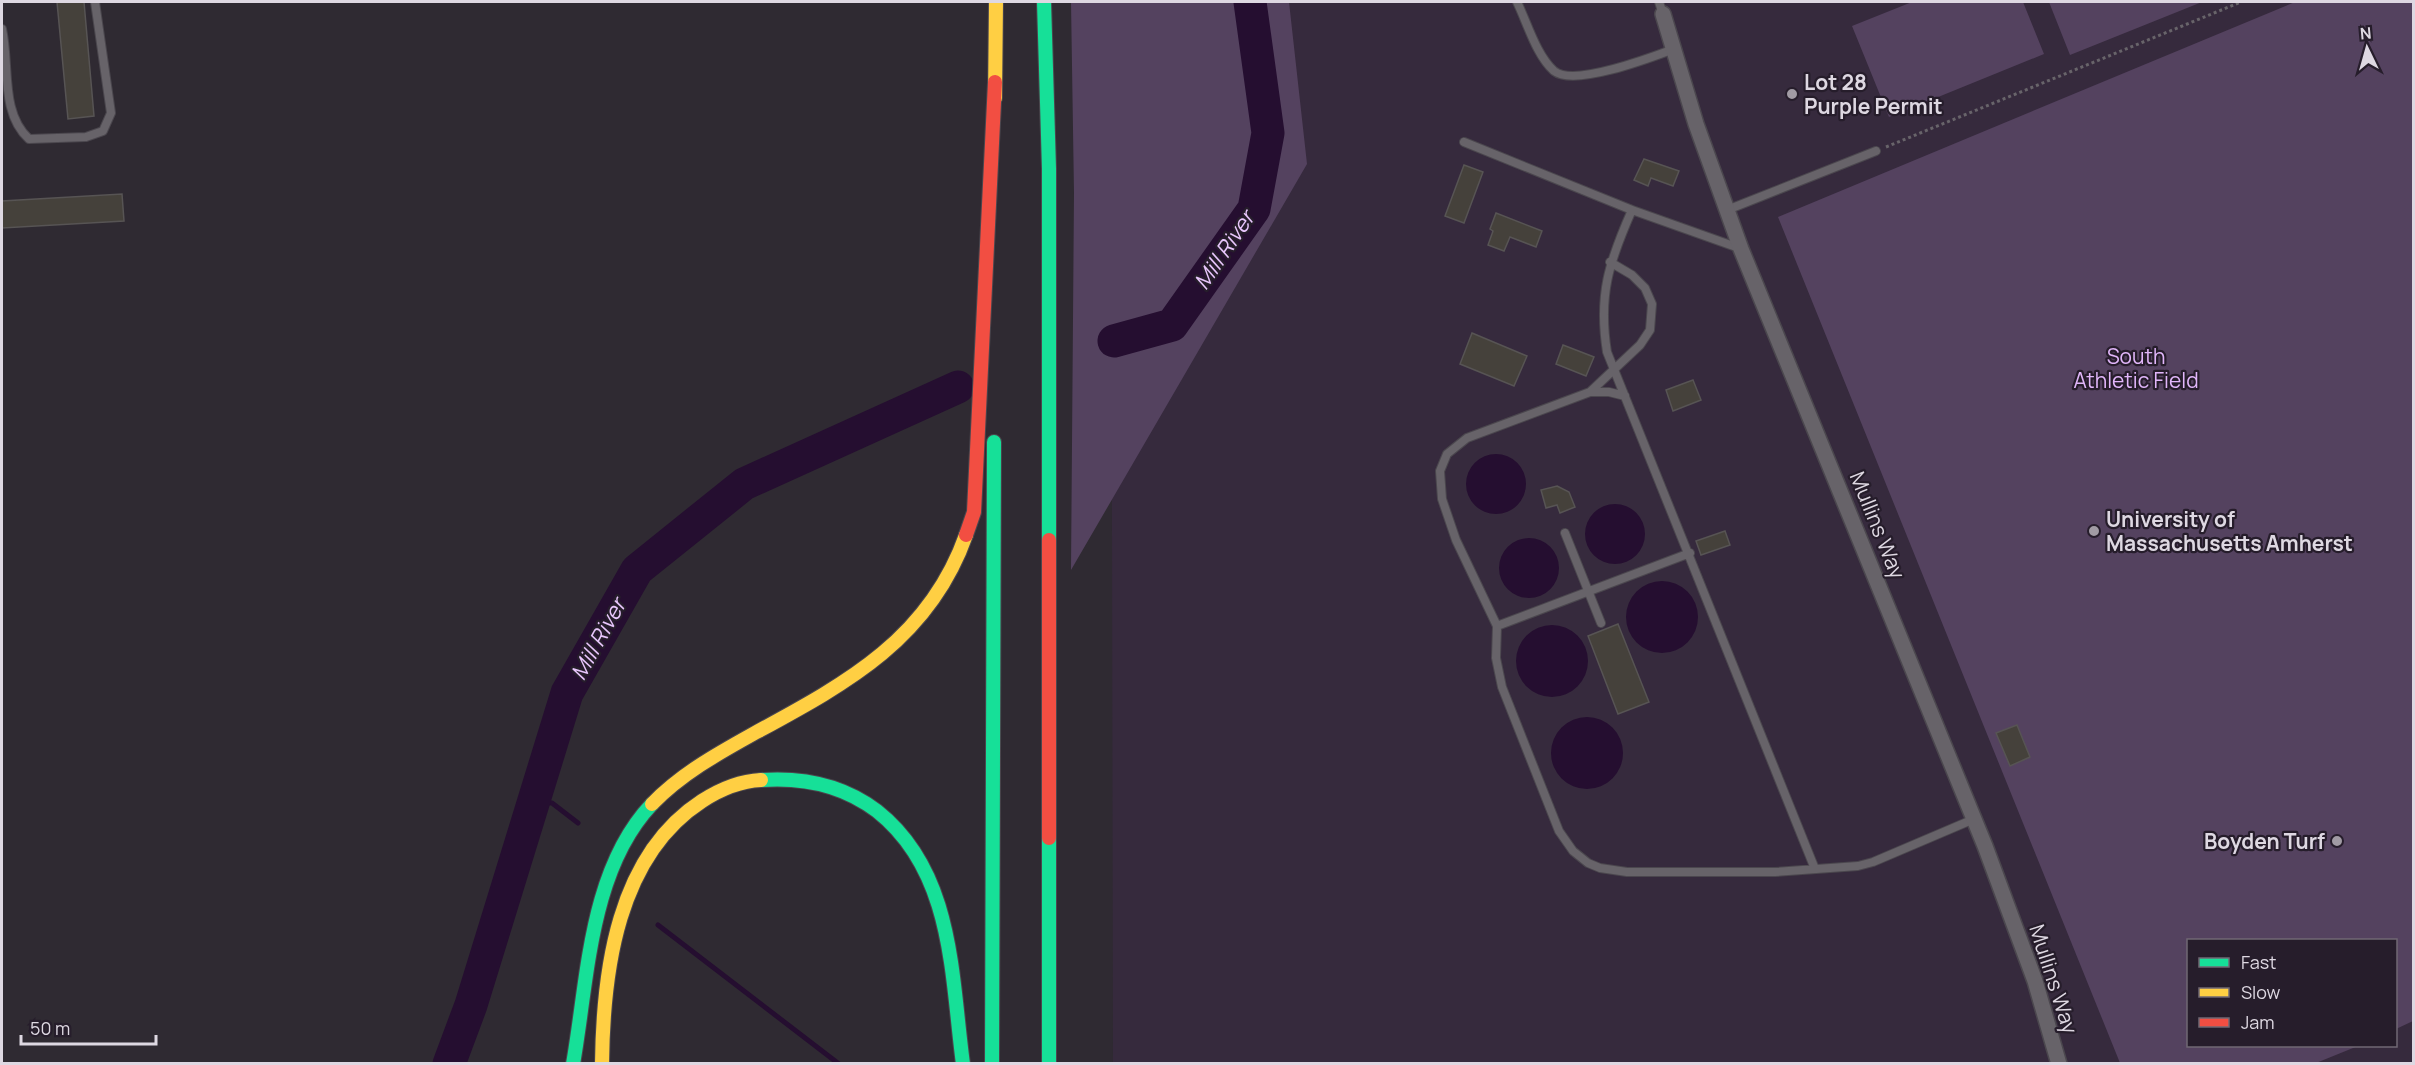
<svg xmlns="http://www.w3.org/2000/svg" width="2415" height="1065" font-family="Manrope,sans-serif">
	<style>
		.built { fill: #362a3d; fill-rule: evenodd }
		.green { fill: #54425f }
		.water { fill: #250e30 }
		.lines { fill: none; stroke-linecap: round; stroke-linejoin: round }
		.stream { stroke: #250e30; stroke-width: 5 }
		.river { stroke: #250e30; stroke-width: 33 }
		.building { fill: #45413b; stroke: #575454; stroke-width: 1.5 }
		.lane-casing { stroke: #4b474e; stroke-width: 10 }
		.street-casing { stroke: #4b474e; stroke-width: 18 }
		.fast-casing { stroke: #4b474e; stroke-width: 16 }
		.slow-casing { stroke: #4b474e; stroke-width: 16 }
		.jam-casing { stroke: #4b474e; stroke-width: 16 }
		.path { stroke: #68646a; stroke-width: 3; stroke-dasharray: 3 3; stroke-linecap: butt }
		.lane { stroke: #676369; stroke-width: 8 }
		.street { stroke: #676369; stroke-width: 15 }
		.fast { stroke: #16e098; stroke-width: 14 }
		.slow { stroke: #ffcf43; stroke-width: 14 }
		.jam { stroke: #f24e42; stroke-width: 14 }
		.poi-dot { fill: #a19ba4; stroke: #261d2b; stroke-width: 2 }
		.labels { text-anchor: middle; dominant-baseline: central; stroke-width: 4.5; stroke-linejoin: round; paint-order: stroke }
		.poi-label { font-size: 21px; font-weight: bold; fill: #ded8e2; stroke: #261d2b; text-anchor: start }
		.park-label { font-size: 21px; fill: #e1b6fa; stroke: #261d2b }
		.street-label { font-size: 21px; fill: #ded8e2; stroke: #261d2b }
		.water-label { font-size: 22px; font-style: italic; fill: #e8c6fc; stroke: #261d2b }
	</style>
	<rect width="100%" height="100%" fill="#2f2a32"/>
	<path class="built" d="M1111 2H2413V1063H1113ZM2188 940H2396V1046H2188Z"/>
	<path class="green" d="M1071 2H1289L1307 164 1071 570 1074 193Z
		M1912 2H2023L2044 54 1889 117 1852 26Z
		M2049 2H2202L2070 55Z
		M2295 2H2413V1021L2396 1029V940H2188V1046H2358L2316 1063H2120L1778 217Z"/>
	<path class="water" d="M1466 484a30 30 0 1 1 60 0a30 30 0 1 1-60 0Z
		M1585 534a30 30 0 1 1 60 0a30 30 0 1 1-60 0Z
		M1499 568a30 30 0 1 1 60 0a30 30 0 1 1-60 0Z
		M1626 617a36 36 0 1 1 72 0a36 36 0 1 1-72 0Z
		M1516 661a36 36 0 1 1 72 0a36 36 0 1 1-72 0Z
		M1551 753a36 36 0 1 1 72 0a36 36 0 1 1-72 0Z"/>
	<g class="lines">
		<path class="stream" d="M533 802 552 803 578 823
			M658 925 839 1064"/>
		<path class="river" d="M1114 341 1172 325 1254 209 1268 133 1250 2
			M449 1064 471 1005 567 693 637 570 744 484 958 387"/>
	</g>
	<path class="building" d="M57 2H84L94 116 68 119Z
		M1644 159 1679 171 1673 186 1651 178 1648 186 1634 180Z
		M1464 165 1483 172 1464 223 1445 216Z
		M122 194 124 221 2 228V201Z
		M1496 213 1542 231 1536 247 1510 237 1504 251 1488 245 1493 231 1490 229Z
		M1472 333 1527 356 1514 386 1460 364Z
		M1563 345 1594 357 1586 376 1556 364Z
		M1693 380 1701 400 1673 411 1666 390Z
		M1557 486 1569 492 1575 507 1560 513 1557 505 1546 508 1541 490Z
		M1725 531 1730 545 1701 555 1696 541Z
		M1618 624 1649 702 1618 714 1588 636Z
		M2017 725 2030 757 2010 766 1996 733Z"/>
	<g class="lines">
		<defs>
			<path id="lane" d="M1517 2C1527 22 1536 55 1554 71 1574 87 1650 58 1674 49
				M1659 2 1663 14
				M2 29C10 65 0 113 29 139L86 137 103 131 111 113 95 2
				M1464 142 1632 210 1739 248
				M1632 210C1609 262 1598 295 1607 352L1815 869
				M1727 210 1876 151
				M1610 262 1632 275 1645 288 1652 304 1650 330 1640 345 1590 392 1467 438 1447 454 1440 471 1442 499 1456 540 1497 626 1496 658 1502 687 1559 831 1573 851 1588 863 1600 868 1627 872H1775L1858 866 1873 862 1974 819
				M1590 392H1609L1625 396
				M1565 533 1601 623
				M1497 626 1690 553"/>
			<path id="street" d="M1663 14 1696 124 1741 249 1985 846 2035 981 2059 1064"/>
			<path id="fast" d="M1044 2 1049 169V540
				M761 780C803 777 843 785 877 811 954 872 951 975 963 1064
				M1049 838V1064
				M573 1064C588 980 589 870 652 804
				M992 1064 994 442"/>
			<path id="slow" d="M995 98 996 2
				M652 804C681 774 717 754 753 734 845 684 929 640 966 535
				M602 1064C603 971 617 856 702 801 719 790 740 781 761 780"/>
			<path id="jam" d="M966 535 974 512 995 82
				M1049 540V838"/>
		</defs>
		<use href="#lane" class="lane-casing"/>
		<use href="#street" class="street-casing"/>
		<use href="#fast" class="fast-casing"/>
		<use href="#slow" class="slow-casing"/>
		<use href="#jam" class="jam-casing"/>
		<path class="path" d="M1886 147 2241 2"/>
		<use href="#lane" class="lane"/>
		<use href="#street" class="street"/>
		<use href="#fast" class="fast"/>
		<use href="#slow" class="slow"/>
		<use href="#jam" class="jam"/>
	</g>
	<g class="poi-dot">
		<circle cx="1792" cy="94" r="6"/>
		<circle cx="2094" cy="531" r="6"/>
		<circle cx="2337" cy="841" r="6"/>
	</g>
	<g class="labels">
		<g class="poi-label">
			<text x="1804" y="82">Lot 28<tspan x="1804" dy="24">Purple Permit</tspan></text>
			<text x="2106" y="519">University of<tspan x="2106" dy="24">Massachusetts Amherst</tspan></text>
			<text x="2325" y="841" text-anchor="end">Boyden Turf</text>
		</g>
		<g class="park-label">
			<text x="2136" y="356">South<tspan x="2136" dy="24">Athletic Field</tspan></text>
		</g>
		<g class="street-label">
			<text transform="translate(1878 525) rotate(68)">Mullins Way</text>
			<text transform="translate(2054 979) rotate(72)">Mullins Way</text>
		</g>
		<g class="water-label">
			<text transform="translate(1224 250) rotate(-56)">Mill River</text>
			<text transform="translate(598 639) rotate(-61)">Mill River</text>
		</g>
	</g>
	<rect width="2415" height="1065" fill="none" stroke="#ded8e2" stroke-width="6"/>
	<rect x="2187" y="939" width="210" height="108" fill="#261d2b" stroke="#706874" stroke-width="1.5"/>
	<rect x="2199" y="958" width="30" height="9" fill="#16e098" stroke="#706874" stroke-width="1.5"/>
	<text x="2241" y="969" font-size="18" fill="#ded8e2">Fast</text>
	<rect x="2199" y="988" width="30" height="9" fill="#ffcf43" stroke="#706874" stroke-width="1.5"/>
	<text x="2241" y="999" font-size="18" fill="#ded8e2">Slow</text>
	<rect x="2199" y="1018" width="30" height="9" fill="#f24e42" stroke="#706874" stroke-width="1.5"/>
	<text x="2241" y="1029" font-size="18" fill="#ded8e2">Jam</text>
	<g transform="translate(2367 48) rotate(355)" stroke="#261d2b" stroke-width="4.5" paint-order="stroke">
	<path d="M0-4.5L10 22L0 15L-10 22Z" fill="#ded8e2"/>
	<text y="-9" font-size="16" font-weight="bold" text-anchor="middle" fill="#ded8e2">N</text>
	</g>
	<path d="M21 1035v9h135v-9" fill="none" stroke="#ded8e2" stroke-width="3"/>
	<text x="30" y="1035" font-size="18" fill="#ded8e2" stroke="#261d2b" stroke-width="4.5" paint-order="stroke">50 m</text>
</svg>
